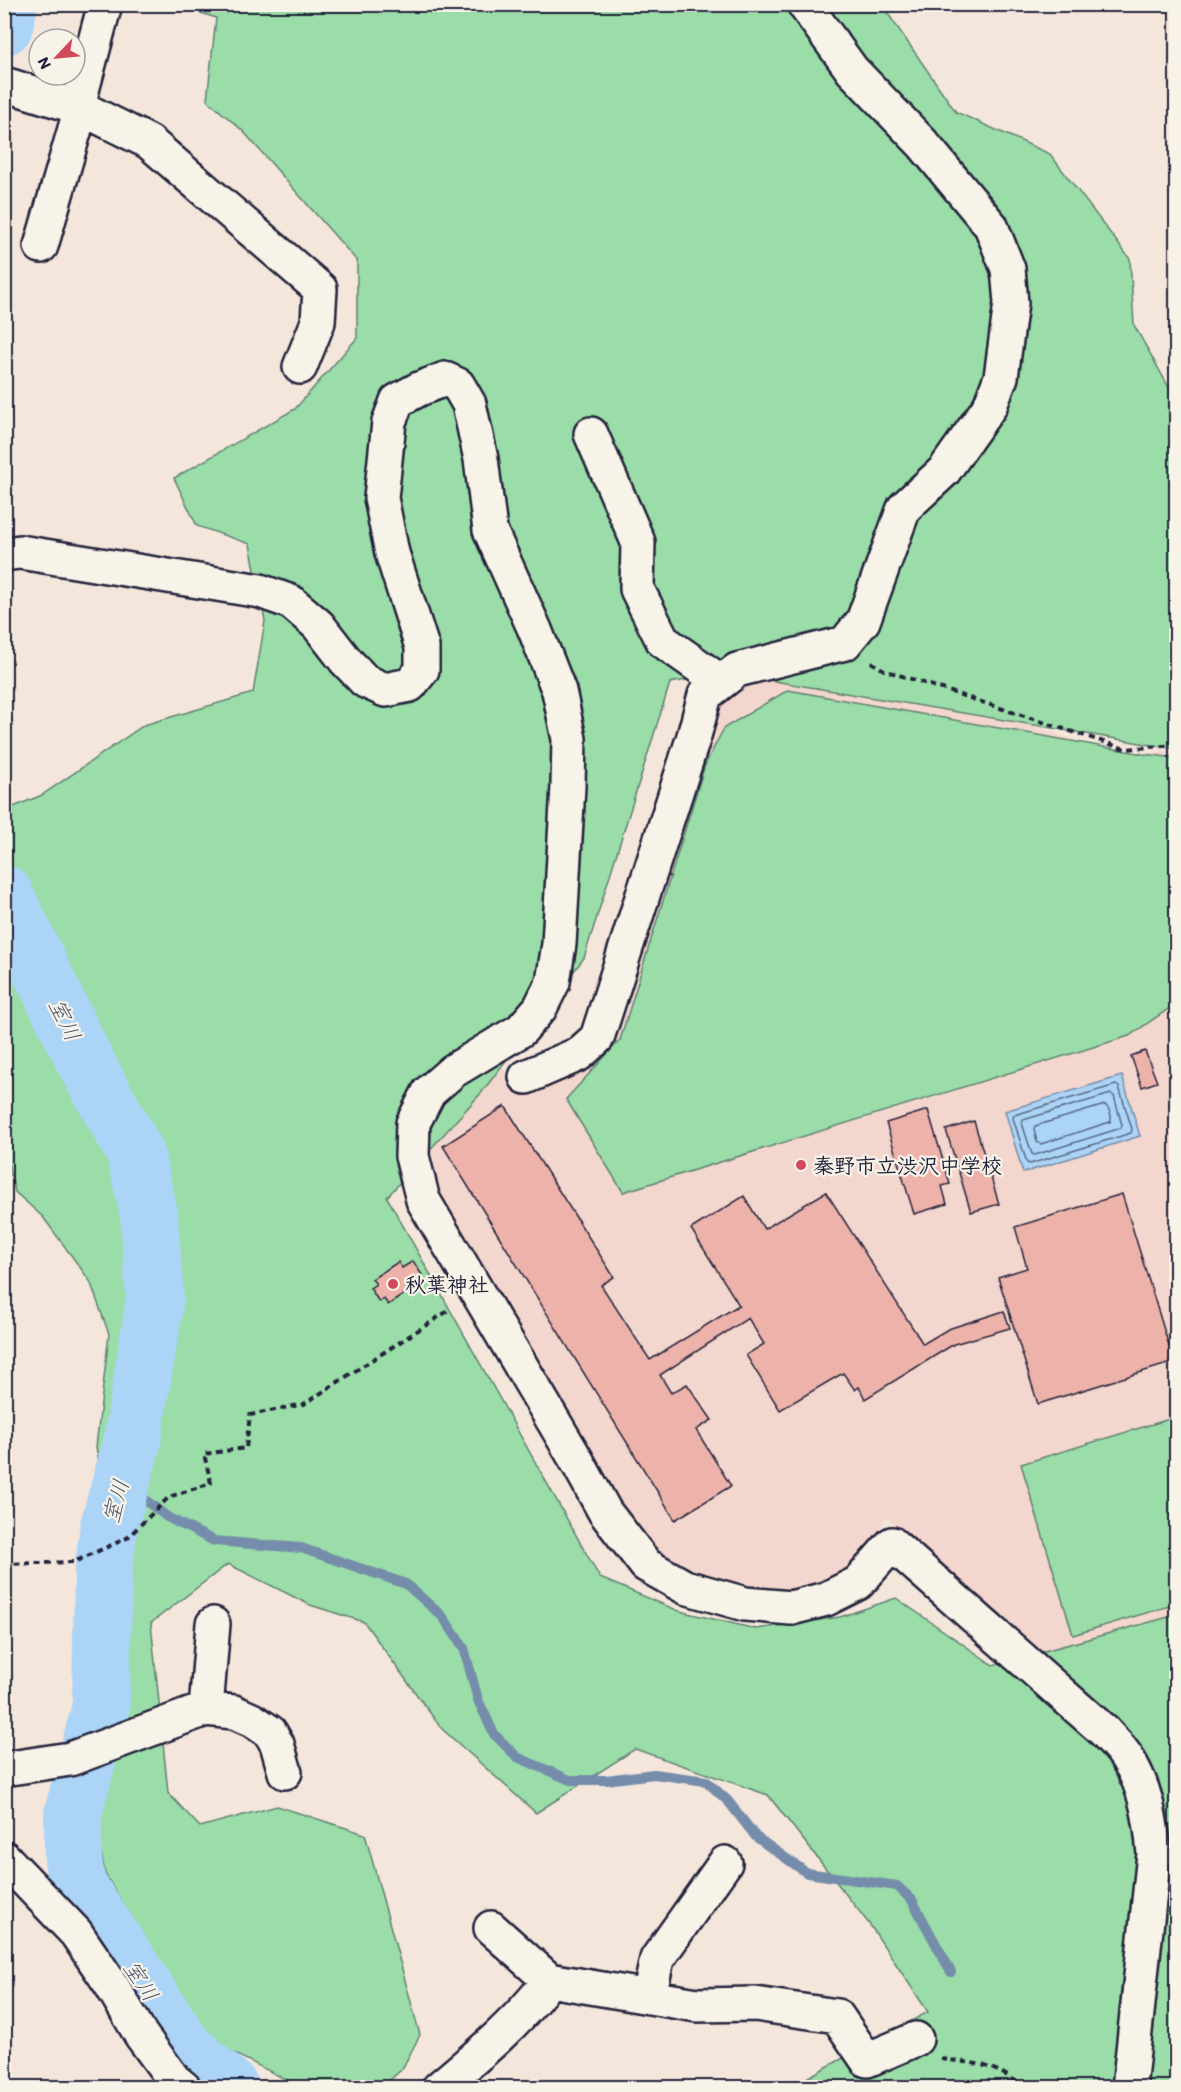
<svg xmlns="http://www.w3.org/2000/svg" width="1181" height="2092" font-family="Itim,'Klee One',sans-serif">
	<style>
		.built { fill: #f3d6cd }
		.green { fill: #9adda8; stroke: #5e8072; stroke-width: 1.5 }
		.water { fill: #abd4f6; stroke: #748dab; stroke-width: 1.5 }
		.lines { fill: none; stroke-linecap: round; stroke-linejoin: round }
		.shore { stroke: #596986; stroke-width: 1.5 }
		.stream { stroke: #748dab; stroke-width: 10 }
		.river { stroke: #abd4f6; stroke-width: 58 }
		.building { fill: #edb2aa; stroke: #22223b; stroke-width: 1.5 }
		.minor-casing { stroke: #22223b; stroke-width: 38 }
		.path { stroke: #22223b; stroke-width: 4; stroke-dasharray: 6 4.5; stroke-linecap: butt }
		.minor { stroke: #f7f3e8; stroke-width: 33 }
		.poi-dot { fill: #d1495b; stroke: #f7f3e8; stroke-width: 2 }
		.labels { text-anchor: middle; dominant-baseline: central; stroke-width: 4.5; stroke-linejoin: round; paint-order: stroke }
		.poi-label { font-size: 21px; font-weight: bold; fill: #22223b; stroke: #f7f3e8; text-anchor: start }
		.water-label { font-size: 22px; font-style: italic; fill: #4b5773; stroke: #f7f3e8 }
	</style>
	<rect width="100%" height="100%" fill="#f5e6dc"/>
	<filter id="ink" filterUnits="userSpaceOnUse"><feTurbulence type="fractalNoise" baseFrequency=".0167" numOctaves="2"/><feDisplacementMap in="SourceGraphic" scale="12" xChannelSelector="R" yChannelSelector="G"/><feConvolveMatrix kernelMatrix="1 2 1 2 8 2 1 2 1" color-interpolation-filters="sRGB"/></filter>
	<g filter="url(#ink)">
		<path class="built" d="M755 673 884 675 1124 757 1176 749V1149L1170 1236 1176 1262V1616L1039 1653 886 1517 851 1575 796 1596 684 1573 637 1536 426 1180V1118L484 1064 503 1068 520 1093 590 1057 720 693Z"/>
		<path class="green" d="M178 5H882L956 112 1050 154 1130 259 1134 325 1176 400V749L745 676 703 677 670 683 584 958 482 1092 387 1197 600 1578 679 1611 756 1629 840 1617 896 1598 993 1665 1176 1615V2087H790L928 2012 870 1925 768 1795 635 1749 536 1813 441 1728 364 1622 310 1605 228 1564 151 1623 168 1793 200 1827 277 1806 365 1834 420 2035 402 2069 381 2088 301 2087 203 2038 105 1874 97 1831 129 1618 96 1447 109 1334 90 1281 43 1217 15 1192 5 1150 4 811 42 795 144 725 253 693 265 621 250 544 197 526 174 478 295 409 357 338V261L243 131 207 100 216 18Z
			M788 690 1143 754 1176 758V971L1174 1005 1129 1036 623 1192 566 1099 620 1040 705 765 724 728Z
			M1176 1417V1604L1073 1635 1021 1464Z"/>
		<path class="water" d="M1122 1076 1140 1136 1023 1173 1005 1111Z"/>
		<g class="lines">
			<path class="shore" d="M1116 1085 1119 1087 1132 1129 1131 1133 1030 1164 1027 1163 1013 1118 1014 1115Z
				M1111 1094 1114 1096 1122 1125 1121 1128 1035 1155 1032 1154 1022 1123 1023 1120Z
				M1105 1105C1109 1107 1113 1118 1110 1122L1041 1144 1037 1142 1034 1129 1035 1126Z"/>
			<path class="stream" d="M121 1481 167 1517 214 1541 301 1548 406 1584 443 1617 464 1648 478 1700 494 1734 517 1757 570 1780H606L654 1774 706 1781 728 1801 756 1837 807 1873 897 1886 912 1900 951 1972"/>
			<path class="river" d="M4 26 9 4
				M4 894 87 1065 135 1152 149 1214 155 1300 132 1443 109 1526 103 1573 101 1706 73 1814V1859L77 1885 184 2048 230 2088"/>
		</g>
		<path class="building" d="M1145 1051 1157 1082 1142 1087 1131 1056Z
			M505 1106 614 1277 601 1285 650 1360 739 1305 691 1229 744 1196 764 1229 826 1192 923 1344 948 1329 1004 1311 1010 1328 954 1344 865 1399 859 1387 855 1390 843 1373 780 1410 746 1355 764 1344 748 1318 660 1375 671 1393 687 1384 712 1420 696 1430 731 1486 675 1520 443 1146Z
			M928 1110 950 1184 942 1186 947 1204 914 1214 886 1123Z
			M974 1121 999 1204 971 1212 946 1130Z
			M1122 1194 1174 1362 1038 1404 998 1277 1027 1268 1015 1227Z
			M413 1261 422 1275 411 1283 414 1288 388 1305 384 1299 379 1302 370 1288 376 1284 372 1279 398 1262 402 1268Z"/>
		<g class="lines">
			<defs>
				<path id="minor" d="M4 84 81 108 149 142 320 289 318 322 300 367
					M41 246 81 108V94L105 4
					M591 434 638 542 637 589 663 641 721 682
					M4 554 20 552 260 591 291 602 318 625 346 661 365 681 385 690 410 685 422 670V647L392 553 381 498 389 422 397 401 419 389 445 379 458 385 469 404 481 459 490 530 535 630 559 691 569 739 568 786 559 944 553 982 540 1008 521 1030 453 1071 429 1092 413 1123 412 1156 423 1200 577 1461 605 1512 646 1565 685 1587 745 1604 791 1608 826 1599 858 1583 892 1544 1105 1732C1112 1740 1121 1748 1127 1758 1146 1787 1151 1820 1154 1854L1129 2088
					M526 1077 579 1054 597 1038 694 736 705 695 737 670 845 643 863 621 904 508 944 471 990 406 1001 377 1011 303 1008 269 991 226 923 144 852 70 804 4
					M206 1709 213 1624
					M4 1769 70 1759 206 1709 234 1712 252 1720 270 1732 277 1744 285 1772
					M4 1858 76 1933 112 1986 141 2035 174 2080 184 2088
					M491 1928 549 1980 697 2005 755 2004 837 2016 867 2060 916 2039
					M649 1997 657 1959 725 1863
					M439 2088C476 2057 522 2019 549 1980"/>
			</defs>
			<use href="#minor" class="minor-casing"/>
			<path class="path" d="M871 662 884 670 1125 749 1176 745
				M4 1564 74 1562 127 1538 169 1497 211 1483 204 1454 246 1448 250 1415 304 1404 451 1309
				M1170 1654 1176 1666
				M941 2059C975 2063 996 2064 1024 2088"/>
			<use href="#minor" class="minor"/>
		</g>
	</g>
	<g class="poi-dot">
		<circle cx="801" cy="1165" r="6"/>
		<circle cx="393" cy="1284" r="6"/>
	</g>
	<g class="labels">
		<g class="poi-label">
			<text x="813" y="1165">秦野市立渋沢中学校</text>
			<text x="405" y="1284">秋葉神社</text>
		</g>
		<g class="water-label">
			<text transform="translate(65 1020) rotate(64)">室川</text>
			<text transform="translate(116 1501) rotate(-75)">室川</text>
			<text transform="translate(141 1981) rotate(57)">室川</text>
		</g>
	</g>
	<rect width="1181" height="2092" fill="none" stroke="#f7f3e8" stroke-width="24"/>
	<rect x="12" y="12" width="1157" height="2068" fill="none" stroke="#22223b" stroke-width="2" filter="url(#ink)"/>
	<g transform="translate(57 57) rotate(244)"><circle r="28" fill="#f7f3e8" stroke="#a29fa3" stroke-width="1.5"/>
	<path d="M0-4.5L10 22L0 15L-10 22Z" fill="#d1495b"/>
	<text y="-9" font-size="16" font-weight="bold" text-anchor="middle" fill="#22223b">N</text>
	</g>
</svg>
